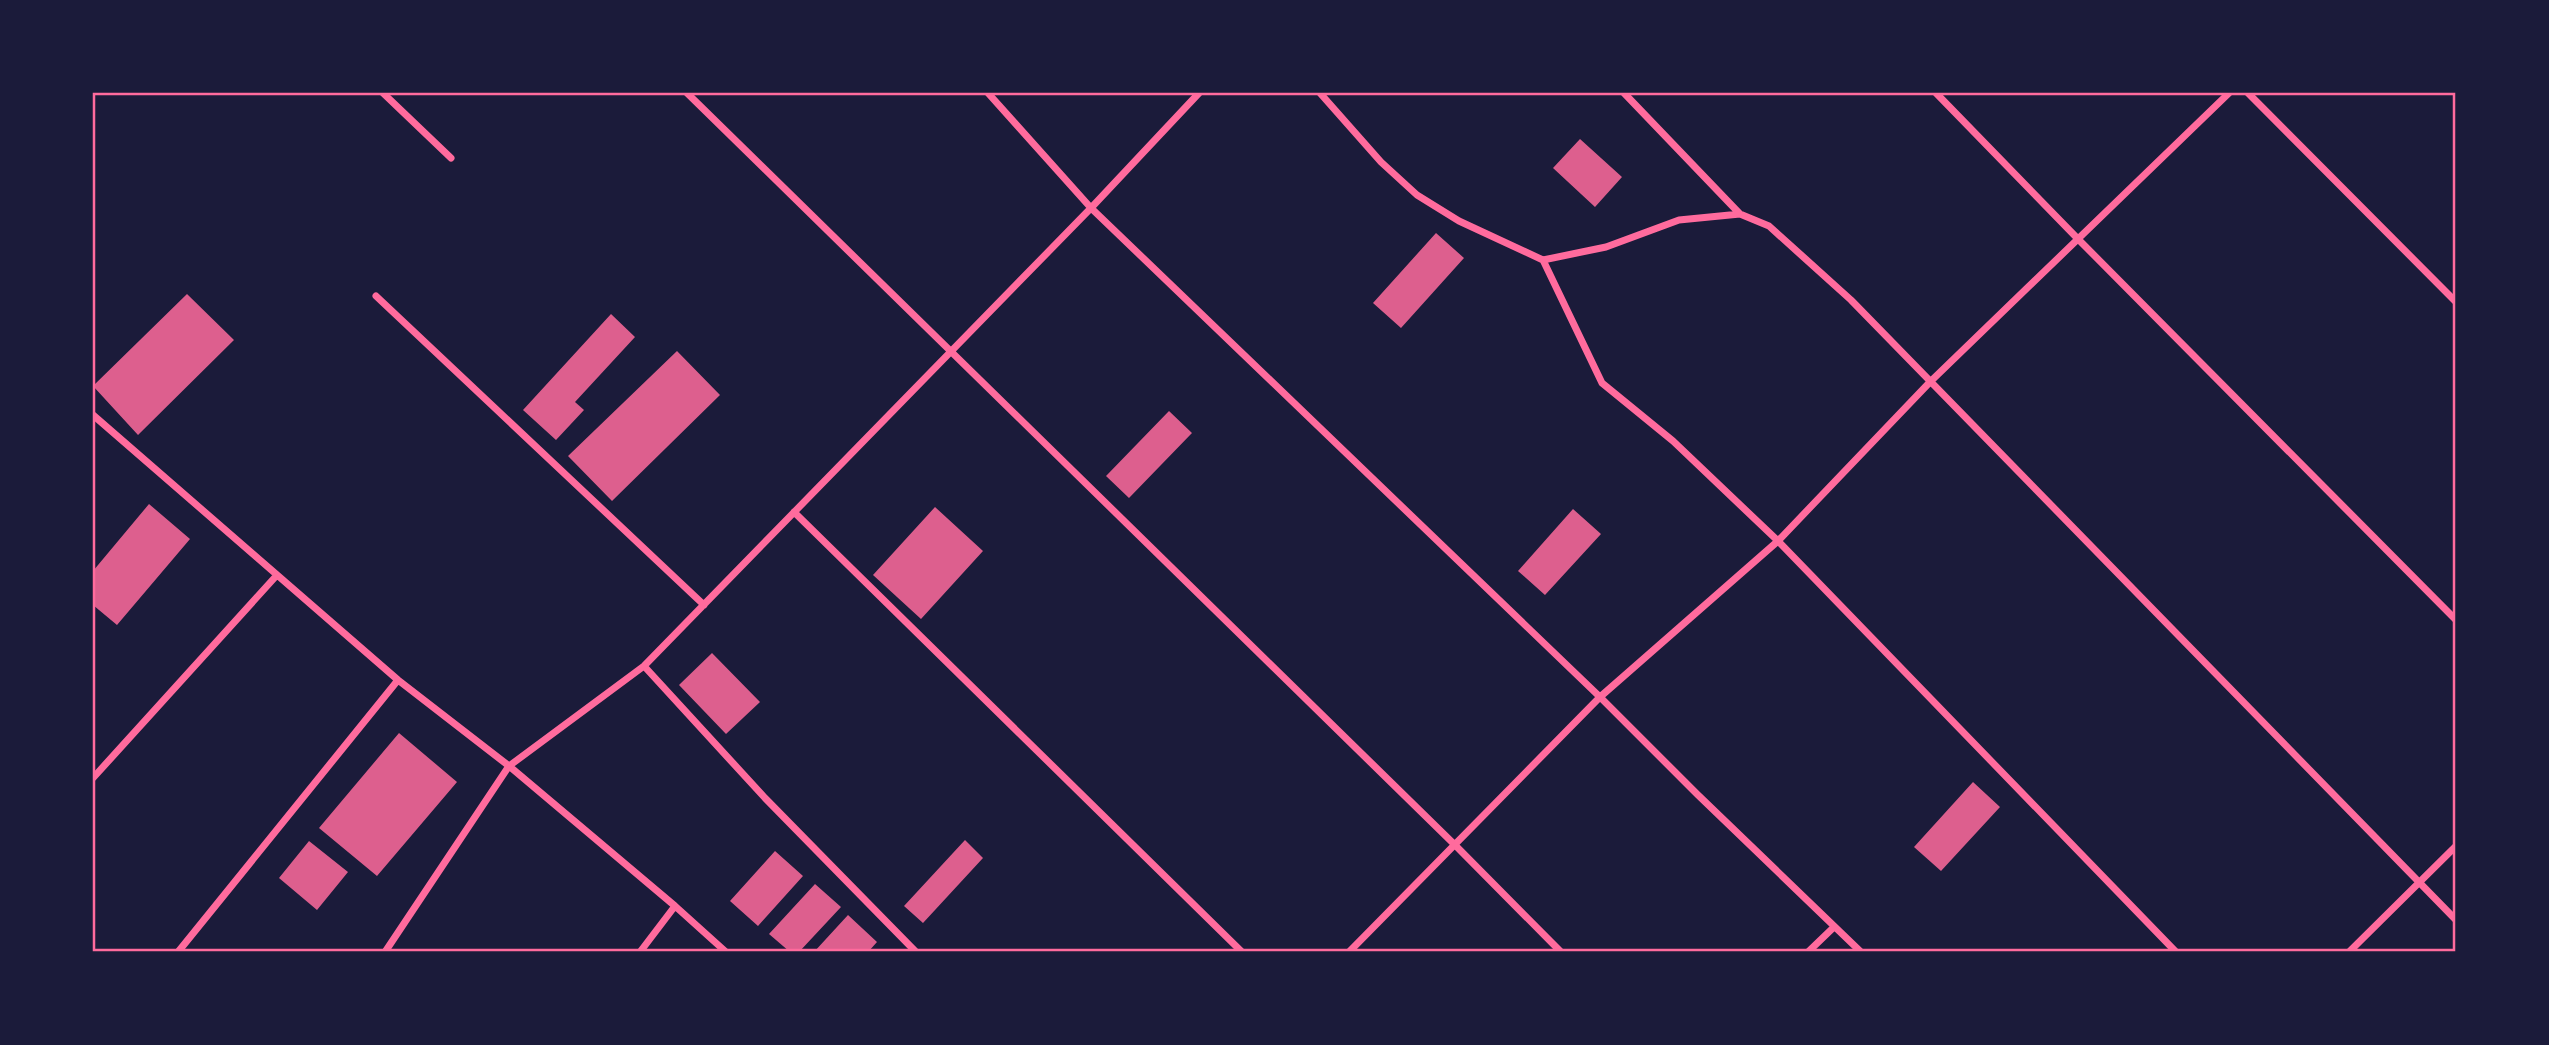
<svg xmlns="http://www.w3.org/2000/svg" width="2549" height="1045" font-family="'Open Sans',sans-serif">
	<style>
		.building { fill: #dd5f8e }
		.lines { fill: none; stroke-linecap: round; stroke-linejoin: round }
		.minor { stroke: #ff6b9d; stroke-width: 7 }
		.neatline { fill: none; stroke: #ff6b9d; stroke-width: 2.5 }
	</style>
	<rect width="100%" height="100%" fill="#1b1b3a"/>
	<path class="building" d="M1580 139 1622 177 1595 207 1553 168Z
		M1436 233 1464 258 1401 328 1373 303Z
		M187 294 234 340 138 435 93 386Z
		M611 314 635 337 575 402 584 410 556 440 523 410Z
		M677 351 720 395 612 501 568 456Z
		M1169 411 1192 433 1129 498 1106 476Z
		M149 504 190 539 117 625 93 605V571Z
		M935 507 983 551 921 619 873 575Z
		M1573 509 1601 534 1545 595 1518 571Z
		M712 653 760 702 726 734 679 685Z
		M399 733 457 782 377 876 319 828Z
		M1973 782 2000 807 1941 871 1914 847Z
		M965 840 983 858 923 923 904 906Z
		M309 841 348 872 317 910 279 878Z
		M775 851 803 876 758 926 730 901Z
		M815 884 841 907 799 952H790L769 934Z
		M848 915 877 942 868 952H814Z"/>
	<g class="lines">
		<path class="minor" d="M383 93 451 158
			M687 93 1455 845 1561 952
			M988 93 1091 208 1600 697 1698 795 1861 952
			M1320 93 1381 162 1417 195 1459 221 1543 260 1606 247 1679 220 1740 214 1769 226 1851 300 2456 920
			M1624 93 1740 214
			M1936 93 2078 239 2456 620
			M2248 93 2456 302
			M1543 260 1602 383 1673 441 1778 541 2176 952
			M376 296 704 605
			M93 415 398 680 509 766 675 906 726 952
			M794 512 1242 952
			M644 666 765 798 916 952
			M93 778 277 575
			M178 952 398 680
			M385 952 509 766 644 666 1091 208 1199 93
			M640 952 675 906
			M1349 952 1600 697 1778 541 1930 382 2229 93
			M1808 952 1834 927
			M2349 952 2456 846"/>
	</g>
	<rect width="2549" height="1045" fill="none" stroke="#1b1b3a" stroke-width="189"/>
	<rect x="94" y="94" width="2360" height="856" class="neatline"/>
</svg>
